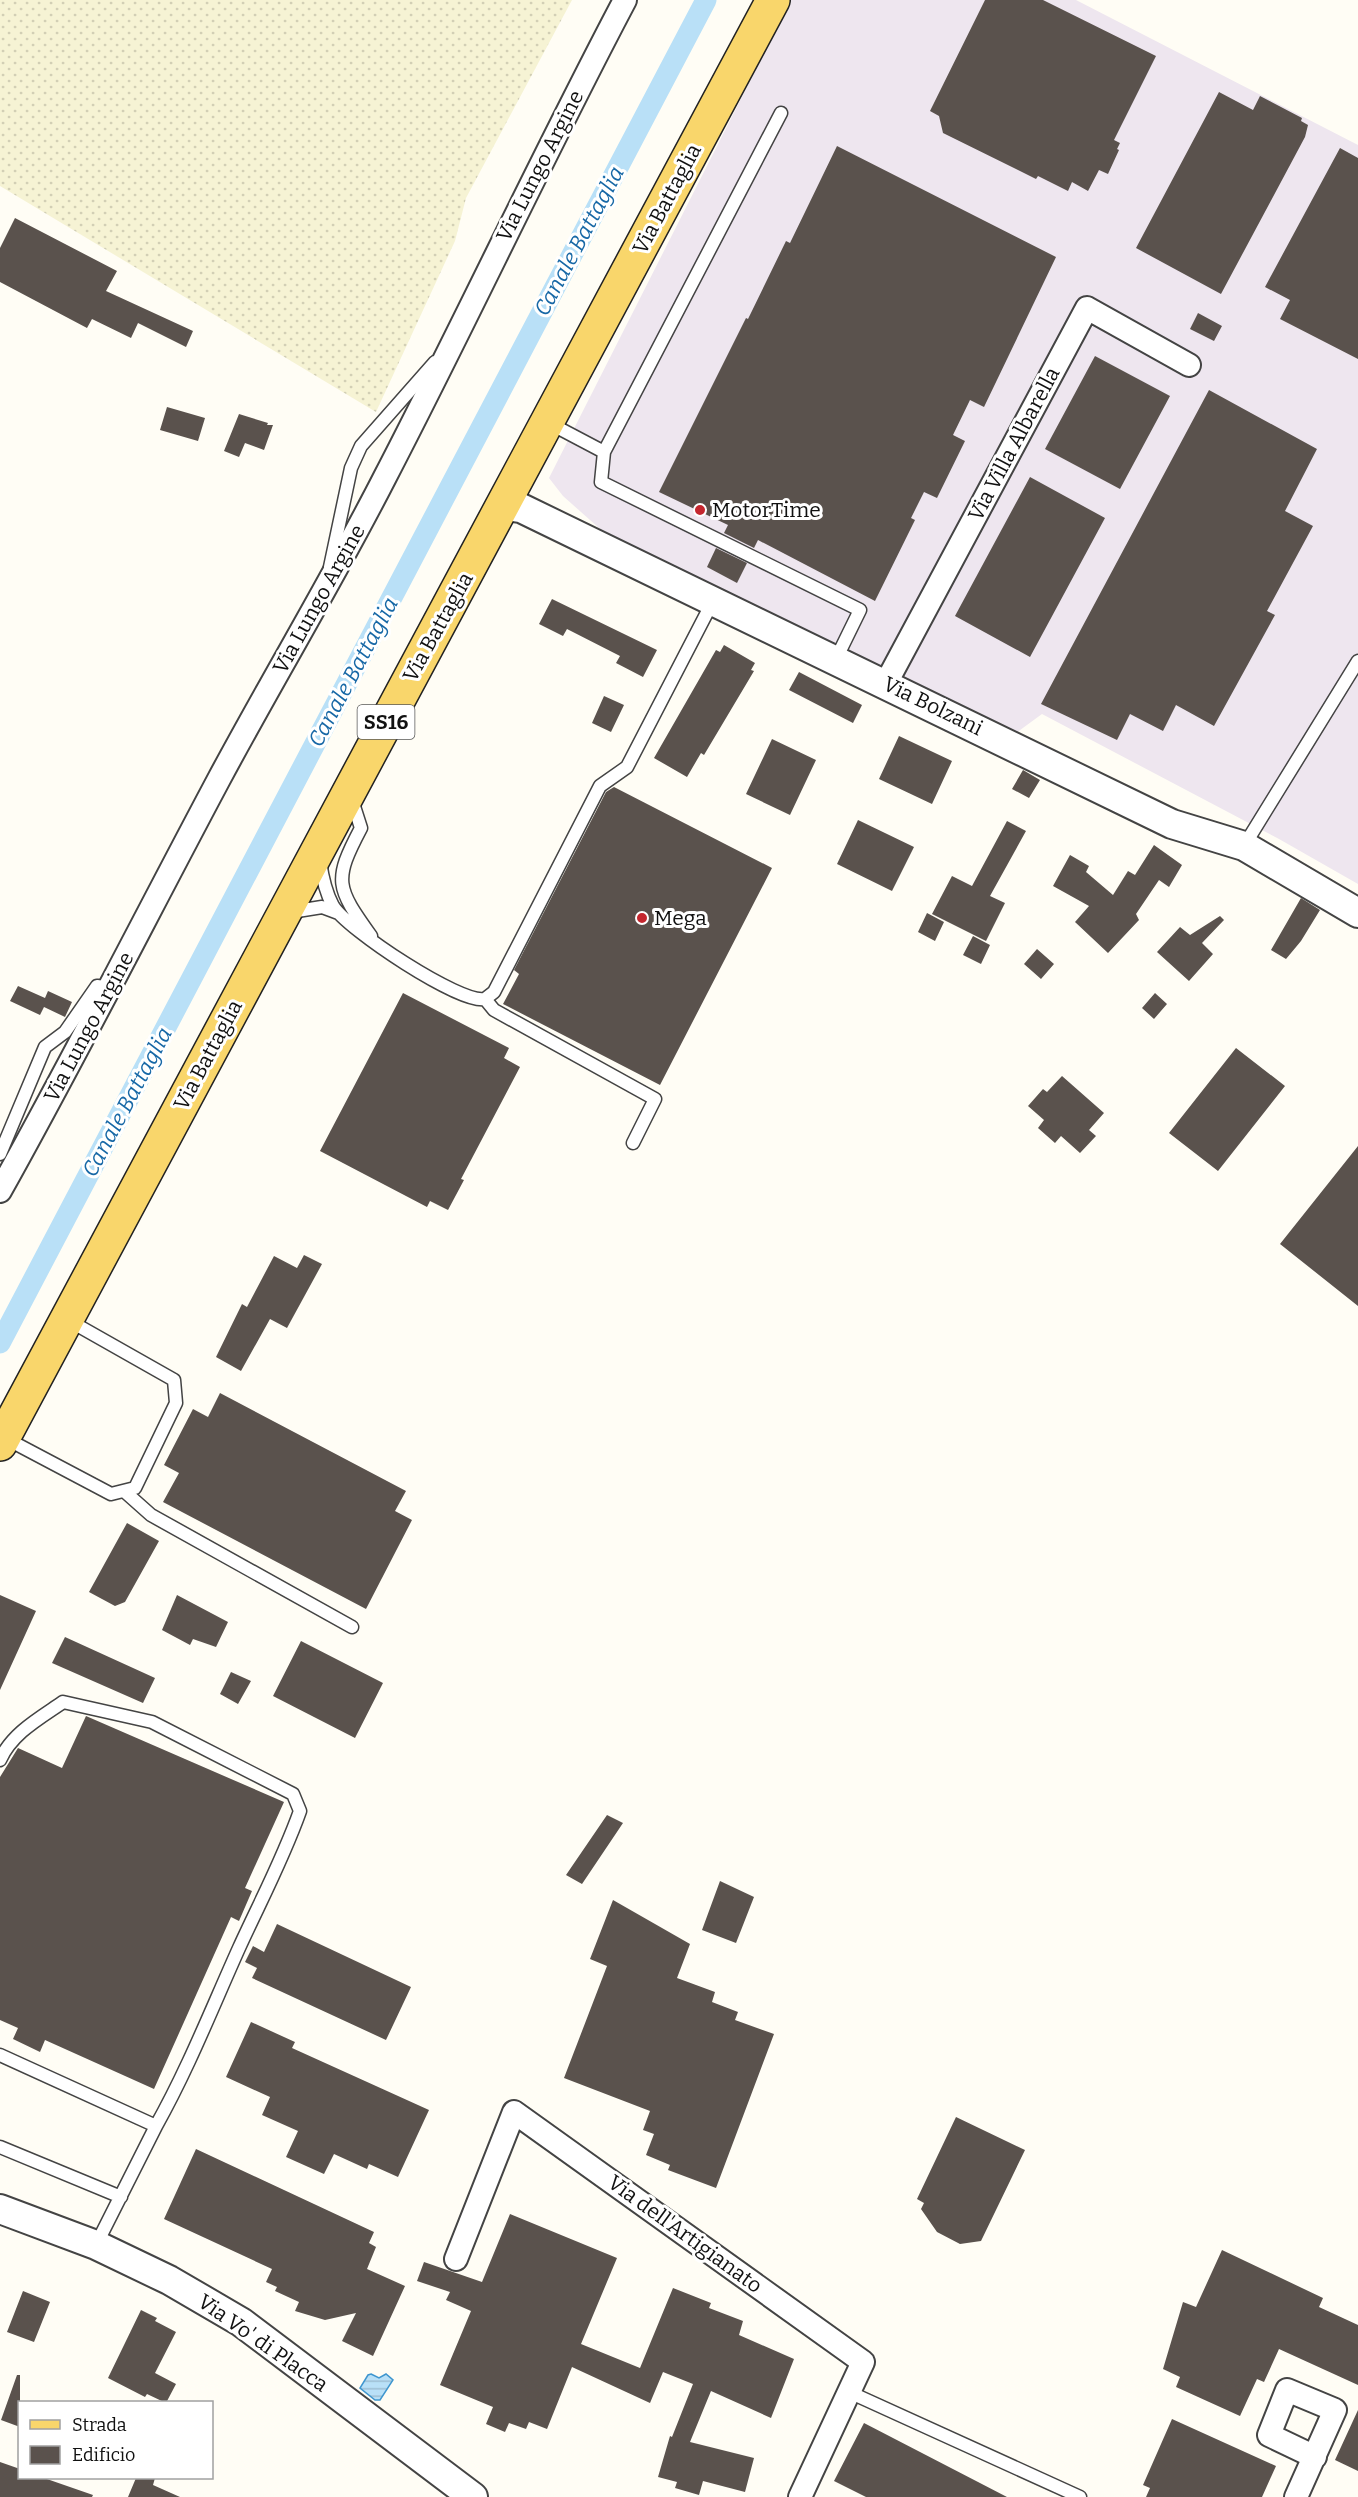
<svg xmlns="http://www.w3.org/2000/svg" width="1358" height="2497" font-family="Bitter,serif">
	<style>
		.industrial { fill: #eee6ef }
		.farmland { fill: url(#farmland-dots) }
		.water { fill: url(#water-rules); stroke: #3f96cf; stroke-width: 1.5 }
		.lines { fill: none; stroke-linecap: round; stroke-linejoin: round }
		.canal { stroke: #b9e0f7; stroke-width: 21 }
		.building { fill: #5a524d }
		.service-casing { stroke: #444; stroke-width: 15 }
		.minor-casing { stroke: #444; stroke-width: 26 }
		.tertiary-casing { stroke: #444; stroke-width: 32 }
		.primary-casing { stroke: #222; stroke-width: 36 }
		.service { stroke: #fff; stroke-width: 12 }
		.minor { stroke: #fff; stroke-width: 22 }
		.tertiary { stroke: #fff; stroke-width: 28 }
		.primary { stroke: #f9d66b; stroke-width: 33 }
		.poi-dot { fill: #c4262e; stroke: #fff; stroke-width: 2 }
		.labels { text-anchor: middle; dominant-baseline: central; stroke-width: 6; stroke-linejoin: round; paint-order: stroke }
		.shield { fill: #fff; stroke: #585858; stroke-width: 1.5 }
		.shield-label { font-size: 20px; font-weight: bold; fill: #111 }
		.street-label { font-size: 21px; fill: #111; stroke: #fff }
		.poi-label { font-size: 21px; fill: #111; stroke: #fff; text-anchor: start }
		.water-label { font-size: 22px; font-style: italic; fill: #1768a6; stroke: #fff }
	</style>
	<defs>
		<pattern id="farmland-dots" width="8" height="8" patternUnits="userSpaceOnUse" patternTransform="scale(1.5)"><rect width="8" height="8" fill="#f6f3d4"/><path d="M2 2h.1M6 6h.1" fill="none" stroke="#d2cfb5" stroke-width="1.8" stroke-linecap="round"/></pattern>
		<pattern id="water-rules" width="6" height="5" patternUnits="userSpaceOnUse" patternTransform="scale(1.5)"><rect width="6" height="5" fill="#b9e0f7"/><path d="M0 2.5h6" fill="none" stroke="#9ebfd3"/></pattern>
	</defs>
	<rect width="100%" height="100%" fill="#fffdf5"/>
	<path class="industrial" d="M791 0H1076L1358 145V884L1279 839 1042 714 1016 733 608 536 563 496 549 478Z"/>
	<path class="farmland" d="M0 0H572L466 198 455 241 376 412 0 186Z"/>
	<path class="water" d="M371 2374 379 2378 386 2374 393 2380 380 2400H375L360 2388 368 2375Z"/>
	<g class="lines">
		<path class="canal" d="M0 1343 706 0"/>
	</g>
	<path class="building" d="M985 0H1043L1156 56 1114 140 1120 143 1117 149 1119 150 1108 174 1099 170 1088 191 1072 182 1068 191 1038 176 1036 179 943 133 939 116 930 111Z
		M1219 92 1253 110 1260 96 1302 118 1301 121 1308 125 1305 137 1221 294 1136 248Z
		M837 146 1056 257 984 407 970 400 953 435 965 441 937 498 924 492 911 518 915 520 875 601 758 540 754 548 724 533 728 525 659 492 746 318 748 319 786 241 790 243Z
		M1340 148 1358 158V359L1280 319 1290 300 1265 287Z
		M15 218 117 271 106 291 193 331 186 347 138 323 131 338 92 319 87 328 0 282V248Z
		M1198 313 1222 326 1214 341 1190 329Z
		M1095 356 1170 396 1120 489 1045 449Z
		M1209 390 1317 449 1285 511 1313 526 1267 611 1275 615 1214 726 1176 705 1163 731 1130 714 1117 740 1041 704Z
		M167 407 205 418 198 441 160 430Z
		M239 414 268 423 267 425H273L264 450 245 443 239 457 224 451Z
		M1030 477 1105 518 1030 657 955 616Z
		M716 548 747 563 737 583 707 567Z
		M552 599 657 650 643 677 616 663 620 656 567 629 563 636 539 624Z
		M724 645 755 663 751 670 754 671 704 755 701 753 687 777 654 758 716 650 720 652Z
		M799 672 862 705 853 723 789 690Z
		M604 696 624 705 611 732 592 723Z
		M899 736 952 761 932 804 879 779Z
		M772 739 816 760 790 815 746 794Z
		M1023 770 1040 780 1029 798 1012 789Z
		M614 787 772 868 660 1085 503 1004 519 974 514 970 606 792Z
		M858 820 914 847 892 891 837 864Z
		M1007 821 1026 831 990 896 1005 903 986 941 932 914 952 876 972 886Z
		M1154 845 1182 865 1169 887 1159 880 1136 914 1139 920 1108 953 1075 922 1089 906 1053 886 1070 855 1089 866 1086 872 1113 895 1128 871 1135 875Z
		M1301 898 1320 910 1301 941 1286 959 1271 950Z
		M927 913 944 922 935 941 918 932Z
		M1220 916 1224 920 1202 943 1213 954 1189 981 1157 952 1180 927 1190 935Z
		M973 936 990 945 981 964 963 955Z
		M1037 949 1054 964 1041 979 1024 964Z
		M18 986 45 998 48 991 72 1002 65 1017 44 1007 40 1015 10 1001Z
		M403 993 509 1048 504 1058 520 1067 461 1179 464 1180 448 1210 430 1201 427 1207 320 1151Z
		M1155 993 1167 1004 1154 1019 1142 1008Z
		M1236 1048 1285 1086 1218 1171 1169 1133Z
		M1062 1076 1104 1113 1089 1130 1096 1136 1080 1153 1061 1136 1055 1143 1038 1128 1044 1120 1028 1106 1043 1089 1047 1092Z
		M1358 1146V1306L1280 1244Z
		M304 1255 322 1264 287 1328 270 1319 241 1371 216 1357 242 1304 247 1307 274 1256 297 1268Z
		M220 1393 406 1491 395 1511 412 1520 366 1609 163 1502 179 1473 164 1465 193 1409 208 1417Z
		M127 1523 159 1541 125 1602 115 1606 89 1592Z
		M0 1595 36 1611 0 1690Z
		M177 1595 228 1622 216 1647 193 1639 190 1645 162 1630Z
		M65 1637 155 1678 143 1703 52 1663Z
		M301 1641 383 1683 355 1738 273 1696Z
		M231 1672 251 1681 238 1704 220 1694Z
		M86 1716 284 1802 245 1888 252 1891 239 1921 231 1917 154 2089 45 2040 40 2052 13 2039 18 2028 0 2020V1777L18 1748 62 1768Z
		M607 1815 623 1823 582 1884 566 1875Z
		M720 1881 754 1897 736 1943 702 1930Z
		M613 1900 690 1944 677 1978 715 1992 712 2002 738 2012 735 2020 774 2034 716 2188 668 2170 670 2165 646 2155 654 2134 643 2130 650 2111 564 2078 607 1966 590 1959Z
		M277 1924 411 1987 386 2040 252 1978 257 1968 245 1962 253 1946 264 1952Z
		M251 2022 295 2042 292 2048 429 2110 398 2177 369 2164 367 2169 334 2154 324 2174 286 2157 298 2131 262 2115 270 2097 226 2077Z
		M956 2117 1025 2150 981 2241 960 2244 937 2232 921 2209 924 2203 917 2199Z
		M196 2149 374 2232 369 2243 376 2247 367 2269 405 2286 373 2356 342 2341 356 2313 325 2320 295 2311 299 2302 275 2291 277 2287 266 2282 272 2269 164 2219Z
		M510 2214 617 2258 581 2344 640 2368 673 2288 711 2303 709 2308 743 2321 739 2335 794 2359 771 2418 711 2391 690 2442 754 2458 745 2492 703 2481 699 2495 675 2488 677 2482 658 2477 670 2436 672 2437 693 2384 663 2372 650 2403 572 2367 547 2429 529 2422 526 2429 509 2423 505 2432 486 2424 493 2407 440 2385 471 2311 446 2300 450 2292 417 2281 424 2262 482 2282Z
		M1222 2250 1323 2298 1319 2307 1358 2325V2385L1279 2349 1264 2382 1257 2379 1240 2416 1176 2387 1180 2377 1163 2369 1183 2302 1196 2307Z
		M23 2291 50 2302 34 2342 7 2332Z
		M141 2310 157 2318 155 2321 176 2332 155 2373 176 2384 166 2403 147 2394 145 2397 108 2378Z
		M17 2375H20V2427L1 2420Z
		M1358 2410V2471L1335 2460Z
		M1172 2419 1276 2466 1262 2497H1146L1150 2488 1143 2485Z
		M864 2423 1007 2497H866L834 2481Z
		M0 2462 20 2469V2478H44L93 2495 92 2497H0Z
		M136 2478H155L153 2485 180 2497H128Z"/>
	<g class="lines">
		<defs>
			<path id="service" d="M549 423 604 452 781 113
				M604 452 601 482 860 610 836 659
				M330 567 351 468 361 446 435 362
				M352 800 361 828C333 881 336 887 371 936
				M1244 846 1358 661
				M320 861C322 876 326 893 333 906 348 930 460 1004 485 999L494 1010 655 1099 633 1143
				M291 912 322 907 338 913
				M485 999 494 992 600 786 627 767 713 601
				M0 1154 45 1047 65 1032 97 986 110 988
				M5 1438 111 1494 135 1488 176 1403 174 1380 68 1320
				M124 1491 151 1515 352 1627
				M0 1760C12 1733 40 1718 63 1702L152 1722 293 1794 300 1811C283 1859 260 1902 239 1948 212 2008 188 2069 156 2126
				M0 2055 156 2126 96 2245
				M0 2147 121 2197
				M849 2392 1080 2497"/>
			<path id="minor" d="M886 683 1087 308 1189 365
				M0 1191C76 1055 146 916 219 779 273 678 333 579 385 477 467 319 542 157 625 0
				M456 2259 514 2112 863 2362 800 2497
				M1296 2497 1335 2410 1287 2390 1269 2435 1315 2457"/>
			<path id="tertiary" d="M504 506 521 508 1172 824 1244 846 1358 913
				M0 2209 96 2245 169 2280 241 2322 473 2497"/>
			<path id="primary" d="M0 1444 773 0"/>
		</defs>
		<use href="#service" class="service-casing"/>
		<use href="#minor" class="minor-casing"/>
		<use href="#tertiary" class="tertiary-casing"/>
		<use href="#primary" class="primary-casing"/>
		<use href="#service" class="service"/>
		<use href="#minor" class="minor"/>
		<use href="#tertiary" class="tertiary"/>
		<use href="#primary" class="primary"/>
	</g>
	<g class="poi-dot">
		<circle cx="700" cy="510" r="6"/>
		<circle cx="642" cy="918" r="6"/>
	</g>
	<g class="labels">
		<rect class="shield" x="357.5" y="705" width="57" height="34" rx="4.5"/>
		<g class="shield-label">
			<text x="386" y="722">SS16</text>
		</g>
		<g class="street-label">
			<text transform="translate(540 166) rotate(-63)">Via Lungo Argine</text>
			<text transform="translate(667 199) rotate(-62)">Via Battaglia</text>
			<text transform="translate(1014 444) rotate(-62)">Via Villa Albarella</text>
			<text transform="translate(319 599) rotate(-61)">Via Lungo Argine</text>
			<text transform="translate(438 627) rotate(-61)">Via Battaglia</text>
			<text transform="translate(933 706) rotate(26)">Via Bolzani</text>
			<text transform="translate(89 1027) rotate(-62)">Via Lungo Argine</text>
			<text transform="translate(208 1055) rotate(-62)">Via Battaglia</text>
			<text transform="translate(685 2234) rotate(36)">Via dell'Artigianato</text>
			<text transform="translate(263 2343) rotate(35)">Via Vo' di Placca</text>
		</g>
		<g class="poi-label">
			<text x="712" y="510">MotorTime</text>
			<text x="654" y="918">Mega</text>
		</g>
		<g class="water-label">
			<text transform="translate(579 241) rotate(-62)">Canale Battaglia</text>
			<text transform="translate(353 672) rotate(-62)">Canale Battaglia</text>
			<text transform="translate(127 1102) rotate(-62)">Canale Battaglia</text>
		</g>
	</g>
	<rect x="18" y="2401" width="195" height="78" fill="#ffffff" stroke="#a0a0a0" stroke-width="1.5"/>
	<rect x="30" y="2420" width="30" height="9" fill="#f9d66b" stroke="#a0a0a0" stroke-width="1.5"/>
	<text x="72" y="2431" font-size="18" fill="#111111">Strada</text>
	<rect x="30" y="2446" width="30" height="18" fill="#5a524d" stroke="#a0a0a0" stroke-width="1.5"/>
	<text x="72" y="2461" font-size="18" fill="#111111">Edificio</text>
</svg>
